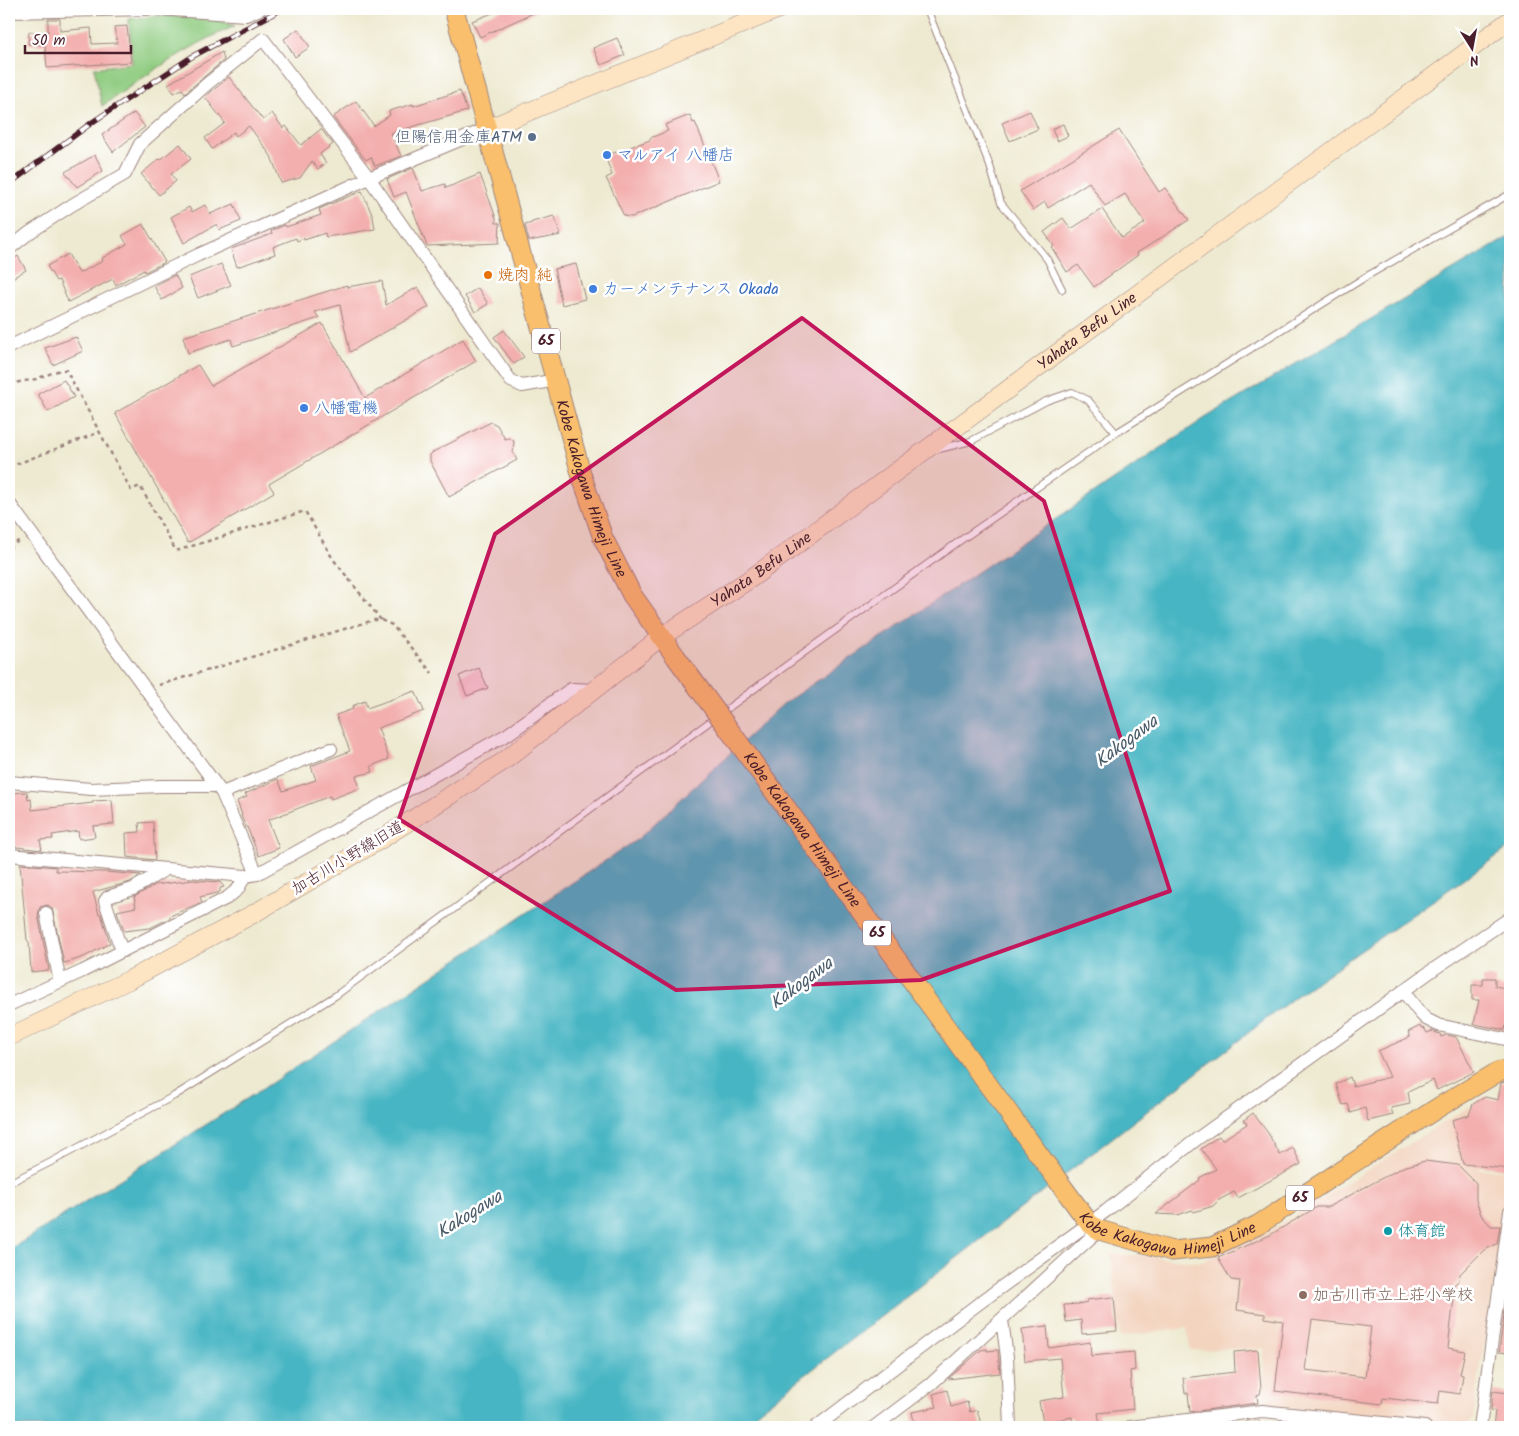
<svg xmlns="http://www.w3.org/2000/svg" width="1519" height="1436" font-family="Kalam,'Klee One',sans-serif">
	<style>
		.built { fill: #f3d4bf }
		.green { fill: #90cc81; stroke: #6d7656 }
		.water { fill: #47b5c3; stroke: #486a77 }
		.building { fill: #f3afad; fill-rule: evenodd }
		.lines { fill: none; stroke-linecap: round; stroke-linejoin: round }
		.lane-casing { stroke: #9c847e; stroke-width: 8 }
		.street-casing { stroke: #9c847e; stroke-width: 14 }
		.secondary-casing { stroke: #9c847e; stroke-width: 19 }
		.primary-casing { stroke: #9c847e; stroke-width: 21 }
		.path { stroke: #9c847e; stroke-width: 2.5; stroke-dasharray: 4 4; stroke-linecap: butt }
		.lane { stroke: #fff; stroke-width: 6 }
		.street { stroke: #fff; stroke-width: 12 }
		.secondary { stroke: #fde5c4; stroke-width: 18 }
		.primary { stroke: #f9bf6c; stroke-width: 19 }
		.rail-casing { stroke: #4a1f2b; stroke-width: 5.5 }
		.rail { stroke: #fff; stroke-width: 4; stroke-dasharray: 11; stroke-linecap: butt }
		.primary-bridge-casing { stroke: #9c847e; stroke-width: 21; stroke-linecap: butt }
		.primary-bridge { stroke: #f9bf6c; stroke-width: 19 }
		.marked { fill: #c2185b; fill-opacity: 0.2; stroke: #c2185b; stroke-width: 4; stroke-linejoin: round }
		.service-dot { fill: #5c6f8a; stroke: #fff; stroke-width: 2 }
		.shop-dot { fill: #3f7fe0; stroke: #fff; stroke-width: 2 }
		.food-dot { fill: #e8710a; stroke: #fff; stroke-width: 2 }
		.culture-dot { fill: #0f9aa8; stroke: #fff; stroke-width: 2 }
		.education-dot { fill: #8d6e63; stroke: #fff; stroke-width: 2 }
		.labels { text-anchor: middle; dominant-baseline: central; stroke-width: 5; stroke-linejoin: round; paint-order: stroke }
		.shield { fill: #fff; stroke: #80626b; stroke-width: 1 }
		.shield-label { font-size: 15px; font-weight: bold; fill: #4a1f2b }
		.service-label { font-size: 16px; fill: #4e5e75; stroke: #fff; text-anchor: end }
		.shop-label { font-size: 16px; fill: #366cbe; stroke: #fff; text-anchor: start }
		.food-label { font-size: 16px; fill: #c56008; stroke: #fff; text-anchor: start }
		.street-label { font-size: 16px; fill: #4a1f2b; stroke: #fff }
		.culture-label { font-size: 16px; fill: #0d838f; stroke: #fff; text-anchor: start }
		.education-label { font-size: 16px; fill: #785e54; stroke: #fff; text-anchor: start }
		.water-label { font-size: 18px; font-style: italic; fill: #495b68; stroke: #fff }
	</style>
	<rect width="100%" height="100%" fill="#fff"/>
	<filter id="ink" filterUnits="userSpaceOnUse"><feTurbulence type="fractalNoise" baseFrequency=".02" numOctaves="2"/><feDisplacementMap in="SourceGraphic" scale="10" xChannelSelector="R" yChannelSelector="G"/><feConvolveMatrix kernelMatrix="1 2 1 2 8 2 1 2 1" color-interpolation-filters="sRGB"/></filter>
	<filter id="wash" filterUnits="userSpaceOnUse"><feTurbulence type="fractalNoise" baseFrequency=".0096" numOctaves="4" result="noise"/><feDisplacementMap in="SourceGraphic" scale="20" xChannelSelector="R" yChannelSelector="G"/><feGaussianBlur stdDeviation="1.12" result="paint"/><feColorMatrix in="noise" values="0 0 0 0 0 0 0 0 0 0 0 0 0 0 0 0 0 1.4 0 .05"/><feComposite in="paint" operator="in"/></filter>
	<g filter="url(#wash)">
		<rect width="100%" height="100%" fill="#eeead1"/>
		<path class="built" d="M1470 1106 1480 1145 1479 1169 1510 1171V1174L1473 1418 1464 1427 1264 1405V1348L1190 1350 1187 1328 1120 1337 1111 1255H1135L1199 1262 1268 1232Z"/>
		<path class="green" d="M158 16C184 17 210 15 235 26 187 46 144 77 102 106L94 68 132 63 129 19Z"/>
		<path class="water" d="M1510 236V847L1300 993 738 1427H9V1250L270 1084 638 839 783 704 1205 418Z"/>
		<g id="blocks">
			<path class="building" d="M503 9H542L480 37 472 21Z
				M48 19H60V31L91 28 92 44 117 43 114 27 127 26 131 62 47 68 45 45 28 44 29 32H48Z
				M298 29 310 47 295 57 284 39Z
				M617 38 625 55 601 65 593 48Z
				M222 52 224 60 185 93 182 89 174 93 168 84Z
				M229 77 263 120 272 113 283 128 286 126 301 145 321 129 333 144 320 154 326 163 318 169 312 161 300 178 281 183 271 156 249 126 236 136 234 132 212 149 205 138 225 123 205 97Z
				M460 91 467 111 391 133 401 156 375 166 371 157 366 160 333 117 356 101 374 126 390 115 389 111 413 104V106Z
				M1030 111 1038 129 1010 141 1002 123Z
				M134 113 145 127 113 152 102 135Z
				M690 115 693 123 695 122 719 181 632 217 624 216 606 178 612 175 605 156 650 140V138L668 131 665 125Z
				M1063 124 1068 136 1057 141 1052 129Z
				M1119 130 1159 192 1165 188 1189 220 1137 253 1138 255 1094 287 1078 265 1067 272 1052 248 1054 246 1044 232 1063 218 1071 229 1102 209 1122 238 1145 223 1125 194 1105 206 1089 182 1048 208 1045 202 1033 210 1020 191Z
				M180 144 191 159 171 174 176 181 159 195 141 174 159 159 160 160Z
				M95 155 103 171 77 187 65 172Z
				M413 168 422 191 445 184 446 188 480 174 496 218V223H500L499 243 427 246 406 192 394 197 387 179Z
				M362 191 373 217 375 229 326 237 325 233 304 240V238L297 241 296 238 273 247 275 254 237 267 231 249 272 234 271 231 285 225 286 227 321 215 319 209Z
				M234 204 241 221 219 230 217 224 184 243 171 217 189 207 192 212 205 205 210 214Z
				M554 216 561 235 529 241 525 225 532 223V222Z
				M143 224 165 262 145 272 144 270 116 285 113 279 68 302 59 280 56 281 47 266 68 254 79 273 103 261 102 258 127 244 122 236Z
				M18 256 26 270 9 280V262Z
				M221 264 231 285 198 298 189 277Z
				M576 264 585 299 562 305 554 269Z
				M175 275 182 288 162 300 154 286Z
				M382 281 386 305 418 287 429 307 350 352 340 305 315 312 319 318 233 346 231 339 188 353 183 337 347 285V287Z
				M478 288 488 304 475 312 465 296Z
				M322 323 365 398 463 339 476 361 269 484 274 492 188 543 115 413 198 365 211 386Z
				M504 330 524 357 514 364 494 337Z
				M76 337 83 351 53 365 45 348Z
				M64 380 74 397 48 412 38 394Z
				M491 422 497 425 505 439 509 438 514 441 513 453 517 460 449 497 430 461V455L433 452Z
				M479 668 488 688 467 696 459 676Z
				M415 691 424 711 378 728 389 759 371 766 373 772 356 776 360 788 331 799 330 796 268 820 279 848 259 856 247 827H246L241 816 242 815 237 801 247 797 245 794 278 779 283 791 316 780 311 766 350 751 336 715 353 709 352 706 365 701 367 708Z
				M27 792 28 800 31 799 32 810 93 803V801L112 800 114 824 93 826 95 837 79 839 78 831 52 835 53 839 40 840 42 850 16 847V846H9V793Z
				M153 822 155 860 127 857 126 833 140 832 139 823Z
				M20 864 56 867V871L105 872 141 875 130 882 93 892 99 914H101L110 943 86 956 72 961 64 963 52 908 48 905 40 907 38 915 49 970 31 972 29 942 27 940Z
				M193 880 220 882 224 887 220 888V892L200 897 202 902 170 916V918L150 928 124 931 117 911 136 907 134 897 155 885Z
				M1483 978H1495V986L1510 989V1006L1505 1030 1474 1024 1479 1000H1472V985H1483Z
				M1420 1026 1422 1029 1424 1028 1427 1033 1432 1031 1440 1034 1441 1037 1446 1035 1456 1037 1474 1072 1437 1090 1433 1080 1408 1092 1410 1104 1391 1108 1393 1115 1368 1121 1365 1108 1351 1113 1348 1104 1343 1105 1336 1084 1350 1077 1353 1086 1390 1077 1378 1051 1410 1037 1408 1032Z
				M1510 1081V1169L1463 1164 1452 1120 1469 1115 1473 1104 1485 1097 1498 1100 1501 1083Z
				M1253 1113 1268 1133 1280 1155 1293 1148 1301 1164 1238 1198 1234 1192 1219 1200 1213 1206 1194 1212 1192 1210 1178 1215 1156 1214 1200 1180 1199 1178 1216 1169 1201 1149 1219 1136 1222 1140 1247 1124 1244 1120Z
				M1425 1161 1458 1165 1476 1183V1200L1481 1215 1491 1226H1500L1497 1244 1484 1250 1460 1274 1459 1280 1453 1286 1459 1293 1454 1298 1448 1348 1465 1351 1460 1374 1463 1375 1460 1394 1440 1391 1438 1404 1383 1398 1382 1404 1275 1391 1283 1321 1265 1318V1314L1237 1310 1240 1281 1231 1280 1218 1258 1270 1235 1317 1207H1328L1403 1167ZM1312 1320 1371 1327 1365 1377 1305 1370Z
				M1114 1297 1117 1331 1082 1334 1081 1320 1066 1322 1064 1305 1079 1304 1087 1302V1300Z
				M1505 1308H1510V1353L1499 1352Z
				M1047 1326 1049 1348 1090 1342 1091 1356 1134 1352 1135 1370 1130 1371 1133 1409 1098 1413 1100 1424 1073 1427 1072 1417 1043 1423 1039 1401 1064 1397 1060 1358 1025 1361 1022 1329Z
				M987 1349V1351L998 1350 1000 1373 948 1379 981 1350Z
				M1258 1350 1261 1389 1260 1394 1257 1395 1258 1403 1190 1412 1188 1393H1185L1183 1378 1235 1372 1234 1352Z
				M947 1390 951 1407 967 1402 970 1412 977 1410 982 1427H915L912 1412 937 1407 933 1394Z
				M1493 1391 1508 1393 1505 1406 1510 1407V1427H1493L1495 1411 1491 1410Z
				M1259 1420 1260 1427H1245L1246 1421Z"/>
		</g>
	</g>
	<g filter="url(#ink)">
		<use href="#blocks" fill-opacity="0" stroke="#9c847e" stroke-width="1"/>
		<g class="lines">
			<defs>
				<path id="lane" d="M927 9 990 166 1001 203 1047 259 1062 289
					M935 450 971 441 1046 401 1072 392 1088 400 1116 433
					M9 1183 51 1162 174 1096 335 996 802 654 961 540 1116 433 1367 276 1510 194"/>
				<path id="street" d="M158 9 246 15 260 9
					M9 12 148 9
					M9 249 29 233 72 205 125 174 140 144 207 84 263 39 369 178 511 381 522 386 557 380
					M9 347 198 255 369 178 486 129
					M9 503 222 793 257 874
					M9 782 91 789 161 786H216
					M222 793 331 749
					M9 855 245 876
					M46 913 60 982
					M123 951 119 943 105 901 108 897 133 889 166 869
					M1403 991 1420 1013 1426 1019 1438 1025 1510 1040
					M9 1005 83 971 227 898 238 889 245 876 257 874 508 734 571 689 595 690
					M1002 1320 1007 1357 1010 1427
					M816 1427 978 1304 1106 1211 1197 1139 1434 969 1510 918
					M874 1427 931 1384 1099 1230
					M1130 1427 1262 1411 1425 1427
					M1480 1427 1510 1211"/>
				<g id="secondary">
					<path d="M486 129 779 9"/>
					<path id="s1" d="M9 1037 129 980 253 914 380 840 504 761 661 637 753 577 1510 20"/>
				</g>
				<g id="primary">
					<path id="s2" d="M454 9 582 477 603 538 632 595 676 657"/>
					<path id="s3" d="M1078 1208 1089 1223 1099 1230 1172 1251 1212 1247 1258 1225 1439 1107 1498 1072 1510 1069"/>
				</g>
			</defs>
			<use href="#lane" class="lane-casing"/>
			<use href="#street" class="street-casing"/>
			<use href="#secondary" class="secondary-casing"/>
			<use href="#primary" class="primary-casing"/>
			<path class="path" d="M9 384 36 379 60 370H66L131 490 140 486 176 551 305 511 333 559 381 620
				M9 467 100 432
				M9 548 21 539
				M159 685 374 620H381L392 625 432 673"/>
			<use href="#lane" class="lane"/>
			<use href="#street" class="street"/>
			<use href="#secondary" class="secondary"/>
			<use href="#primary" class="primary"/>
			<defs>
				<path id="rail" d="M9 184 94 121 193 56 282 9"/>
			</defs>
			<use href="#rail" class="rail-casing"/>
			<use href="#rail" class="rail"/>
			<defs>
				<g id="primary-bridge">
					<path id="s4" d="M676 657 1078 1208"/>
				</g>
			</defs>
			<use href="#primary-bridge" class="primary-bridge-casing"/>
			<use href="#primary-bridge" class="primary-bridge"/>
		</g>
	</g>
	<path class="marked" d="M802 318 1044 501 1170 891 921 980 676 990 399 819 495 534Z"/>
	<circle class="service-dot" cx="532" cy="137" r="5"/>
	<g class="shop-dot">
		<circle cx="607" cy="155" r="5"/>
		<circle cx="593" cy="289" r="5"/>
		<circle cx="304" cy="408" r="5"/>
	</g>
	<circle class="food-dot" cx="488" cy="275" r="5"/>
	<circle class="culture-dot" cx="1388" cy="1231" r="5"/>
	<circle class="education-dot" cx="1303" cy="1295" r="5"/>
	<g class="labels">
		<g class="shield">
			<rect x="532" y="328.5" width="28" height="25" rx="4"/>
			<rect x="863" y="920.5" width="28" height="25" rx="4"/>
			<rect x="1286" y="1185.5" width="28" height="25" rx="4"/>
		</g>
		<g class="shield-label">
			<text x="546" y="341">65</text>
			<text x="877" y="933">65</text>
			<text x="1300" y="1198">65</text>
		</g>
		<g class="service-label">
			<text x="522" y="137">但陽信用金庫ATM</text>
		</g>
		<g class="shop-label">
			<text x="617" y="155">マルアイ 八幡店</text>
			<text x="603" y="289">カーメンテナンス Okada</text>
			<text x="314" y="408">八幡電機</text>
		</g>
		<g class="food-label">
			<text x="498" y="275">焼肉 純</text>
		</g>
		<g class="street-label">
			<text stroke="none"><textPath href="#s1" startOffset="1292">Yahata Befu Line</textPath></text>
			<text stroke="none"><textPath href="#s2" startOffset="499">Kobe Kakogawa Himeji Line</textPath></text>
			<text stroke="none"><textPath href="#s1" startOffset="888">Yahata Befu Line</textPath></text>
			<text stroke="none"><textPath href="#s4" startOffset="214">Kobe Kakogawa Himeji Line</textPath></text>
			<text transform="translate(348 858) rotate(-31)">加古川小野線旧道</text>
			<text stroke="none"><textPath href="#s3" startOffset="101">Kobe Kakogawa Himeji Line</textPath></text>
		</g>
		<g class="culture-label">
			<text x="1398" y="1231">体育館</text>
		</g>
		<g class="education-label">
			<text x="1313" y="1295">加古川市立上荘小学校</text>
		</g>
		<g class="water-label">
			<text transform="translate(1127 742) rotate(-37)">Kakogawa</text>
			<text transform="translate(802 984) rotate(-37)">Kakogawa</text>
			<text transform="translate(470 1215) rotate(-32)">Kakogawa</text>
		</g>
	</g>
	<rect width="1519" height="1436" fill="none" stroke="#fff" stroke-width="30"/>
	<g transform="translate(1472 48) rotate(169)" stroke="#ffffff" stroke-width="4" paint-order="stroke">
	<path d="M0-4L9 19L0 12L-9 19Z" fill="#4a1f2b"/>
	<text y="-8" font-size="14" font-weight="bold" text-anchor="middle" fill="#4a1f2b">N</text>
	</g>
	<path d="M25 45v8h106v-8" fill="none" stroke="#4a1f2b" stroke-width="2.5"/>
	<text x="32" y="45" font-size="15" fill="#4a1f2b" stroke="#ffffff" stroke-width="4" paint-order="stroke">50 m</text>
</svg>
